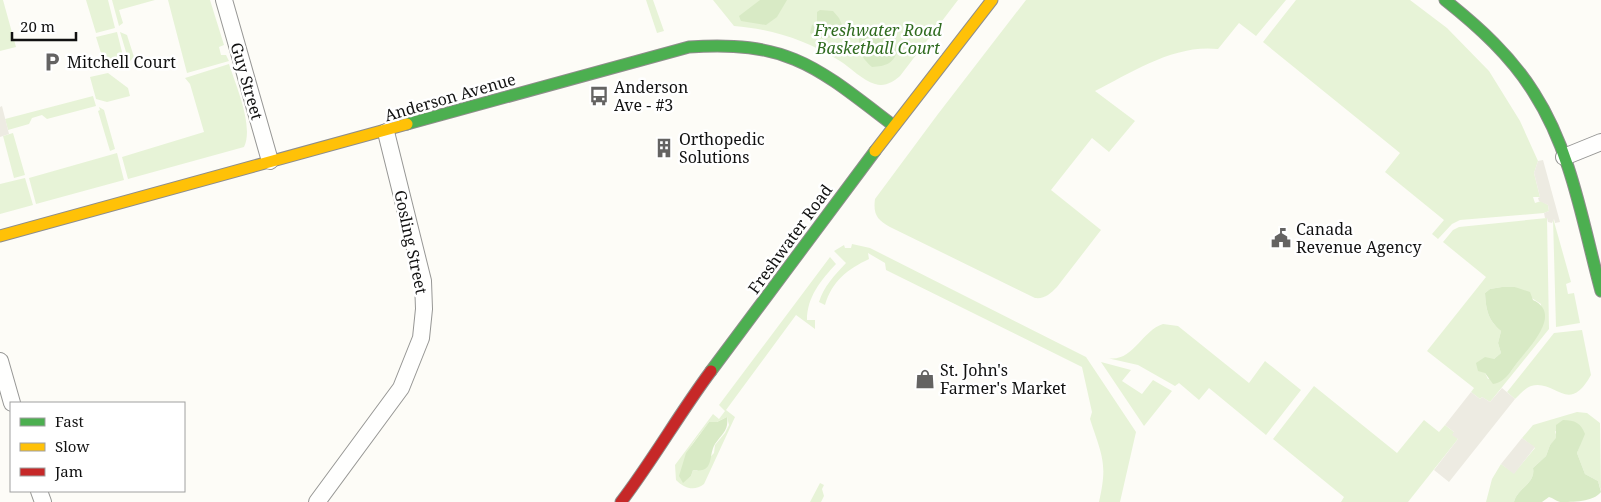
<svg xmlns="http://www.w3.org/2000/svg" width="1601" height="502" font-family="'Noto Serif',serif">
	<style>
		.green { fill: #e7f3d7; fill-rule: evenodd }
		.forest { fill: #d8eac5 }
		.plaza { fill: #edebe2 }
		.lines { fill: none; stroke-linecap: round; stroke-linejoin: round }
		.street-casing { stroke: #979795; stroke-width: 18 }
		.fast-casing { stroke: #8e8d8b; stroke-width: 13 }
		.slow-casing { stroke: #8e8d8b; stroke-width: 13 }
		.jam-casing { stroke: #8e8d8b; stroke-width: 13 }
		.street { stroke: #fffffe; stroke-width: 16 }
		.fast { stroke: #4caf50; stroke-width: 11 }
		.slow { stroke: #ffc107; stroke-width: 11 }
		.jam { stroke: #c62828; stroke-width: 11 }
		.labels { text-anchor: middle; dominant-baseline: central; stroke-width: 5; stroke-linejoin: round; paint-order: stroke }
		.park-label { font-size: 16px; font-style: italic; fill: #2f6b1f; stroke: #fff }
		.poi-label { font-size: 16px; fill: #111; stroke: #fff; text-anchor: start }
		.street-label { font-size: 16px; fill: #111; stroke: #fff }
	</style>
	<rect width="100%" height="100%" fill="#fdfcf7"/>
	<path class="green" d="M0 0H3L16 47 0 51Z
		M86 0H108L115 28 96 33Z
		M112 0H155L119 10 123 23 119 26Z
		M168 0H210L224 45 219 47 221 55H226L229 61 187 73Z
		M646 0H653L664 31 657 33Z
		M713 0H958L900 76C893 82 885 87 875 84 862 80 851 68 840 61 806 40 773 29 734 26Z
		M1026 0H1286L1256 36 1239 23 1218 49C1175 44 1132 72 1095 91L1135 121 1109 152 1092 138 1051 190 1101 230 1057 287C1050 294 1045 299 1035 298L890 227C877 220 873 214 875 199L938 114Z
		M1296 0H1410L1447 28 1489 71 1520 121 1538 161 1534 173 1540 197H1533L1535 203 1541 201 1548 205 1549 211 1544 213 1460 220 1452 224 1438 239 1432 234 1444 220 1385 172 1400 153 1263 42Z
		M117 32 125 64 106 69 96 37Z
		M120 32 127 35 134 57 129 62Z
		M229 64C236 86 254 126 244 147L128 179 122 157 204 132 190 84 185 78Z
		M108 73 128 88 130 96 107 102 96 99 90 77Z
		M93 96 96 106 47 119 42 115 32 118 29 124 8 130 5 119Z
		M99 107 104 110 115 149 110 151 98 111 100 110Z
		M13 133 25 175 14 178 3 136Z
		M117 153 124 180 36 204 29 178Z
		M25 178 33 205 0 214V184Z
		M1547 218 1549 329 1490 402 1482 397 1480 399 1471 392 1474 388 1427 351 1486 277 1443 242 1453 230 1459 227ZM1502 287H1515L1541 304 1542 328 1538 334 1511 371 1488 379 1485 373 1494 359 1501 353 1498 343 1501 331C1488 320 1486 310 1485 293L1490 289Z
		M1553 218 1571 282 1566 284 1568 294 1574 293 1580 323 1556 327Z
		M852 244 870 248 1086 357 1136 432 1120 502H1099C1108 463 1102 456 1090 419L1092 412 1082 367 886 270 885 263 868 253 869 259C848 269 832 281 825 305L819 302C824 286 834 276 846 263L834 251 844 245 845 248H851Z
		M830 257 836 264C821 280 807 297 807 320H815V329L796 315 726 410 735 417 704 484C694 492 684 488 676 480L675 465 713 414 719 419 725 411 719 405ZM727 417 729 425 725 433 715 445 714 453 697 471 693 470 691 476 683 482C681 453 693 444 709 422H717Z
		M1163 324 1178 326 1249 383 1265 361 1301 390 1266 435 1209 388 1199 400 1179 383 1175 386 1138 365 1107 358C1133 363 1141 331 1163 324Z
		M1582 330 1591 375C1568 416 1556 379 1531 386 1525 388 1519 395 1515 399L1507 392 1554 333Z
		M1101 362 1131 370 1122 381 1142 394 1153 380 1172 391 1144 426Z
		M1314 386 1397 453 1424 420 1439 432 1445 425 1454 432 1458 439 1408 502H1341L1344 497 1273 439Z
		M1577 412 1587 413 1600 423 1601 491 1598 481 1585 474 1577 453 1580 445 1555 431 1557 438 1550 445 1546 456 1533 468C1536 484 1517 488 1514 502H1486L1492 479 1501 464 1514 473 1535 448 1522 438 1533 425Z
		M820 483 824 485 822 489 824 496 821 502H810Z"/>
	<path class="forest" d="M760 0H787L777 17 766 25 741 21 739 16Z
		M820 10 833 11 839 18 843 27C835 40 822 41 810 33L812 25 817 22V12Z
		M876 31 895 42 898 50C893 64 886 66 872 67 861 57 859 52 859 37L867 32Z
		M1502 287H1515L1530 292 1533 300C1561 313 1533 343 1521 358 1512 368 1507 382 1493 384L1485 373 1478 371 1476 363 1485 357 1494 359 1501 353 1498 343 1501 331C1488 320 1486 310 1485 293L1490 289Z
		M727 417C729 430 722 434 715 444 708 455 715 474 693 470L691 476 683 483 679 476 686 453 709 422H717Z
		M1563 420C1575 420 1581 423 1585 434L1577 453 1585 474 1598 481 1601 492C1593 502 1573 502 1560 502 1556 501 1553 498 1549 497L1542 502H1514C1517 488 1536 484 1533 468L1546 456 1550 445 1556 438V425Z"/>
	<path class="plaza" d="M2 106 9 134 0 137V107Z
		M1543 160 1560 222 1555 223 1554 219 1552 223 1548 222 1547 218H1545L1544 213 1549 211 1548 205 1539 201 1538 198 1540 197 1534 173 1538 161Z
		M1502 388 1515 399 1449 482 1434 470 1458 439 1452 435 1454 432 1445 425 1471 392 1480 399 1482 397 1490 402Z
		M1522 438 1535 447 1514 474 1501 464Z"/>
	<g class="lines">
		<defs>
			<path id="street" d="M224 0 270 161
				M1564 157 1601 142
				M0 361 12 403
				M39 491 43 502
				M317 502 401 388 421 338 424 309 423 281 386 132"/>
			<path id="fast" d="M1445 0C1479 27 1511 56 1534 93 1572 152 1583 225 1601 291
				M407 124 689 47C790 40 818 68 894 126
				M711 371 875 151"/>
			<path id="slow" d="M875 151 992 0
				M0 236 407 124"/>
			<path id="jam" d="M621 502C653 460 679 414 711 371"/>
		</defs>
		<use href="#street" class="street-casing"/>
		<use href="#fast" class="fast-casing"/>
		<use href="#slow" class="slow-casing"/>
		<use href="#jam" class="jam-casing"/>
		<use href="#street" class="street"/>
		<use href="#fast" class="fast"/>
		<use href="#slow" class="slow"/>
		<use href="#jam" class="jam"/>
	</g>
	<defs>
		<symbol id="parking-bare" viewBox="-9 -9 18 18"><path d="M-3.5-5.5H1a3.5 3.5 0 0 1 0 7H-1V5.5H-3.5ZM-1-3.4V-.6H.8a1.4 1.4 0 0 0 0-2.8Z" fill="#646362" stroke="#fff" stroke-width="2.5" paint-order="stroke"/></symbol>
		<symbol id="bus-bare" viewBox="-9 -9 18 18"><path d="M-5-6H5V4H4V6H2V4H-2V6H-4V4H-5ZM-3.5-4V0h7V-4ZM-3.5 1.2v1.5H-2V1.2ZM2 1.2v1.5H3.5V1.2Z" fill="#646362" stroke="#fff" stroke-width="2.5" paint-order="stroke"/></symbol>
		<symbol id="building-bare" viewBox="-9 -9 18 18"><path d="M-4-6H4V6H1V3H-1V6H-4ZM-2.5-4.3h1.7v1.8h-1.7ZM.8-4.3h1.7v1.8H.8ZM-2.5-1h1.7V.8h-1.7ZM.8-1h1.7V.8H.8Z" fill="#646362" stroke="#fff" stroke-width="2.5" paint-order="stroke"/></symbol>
		<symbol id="civic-bare" viewBox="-9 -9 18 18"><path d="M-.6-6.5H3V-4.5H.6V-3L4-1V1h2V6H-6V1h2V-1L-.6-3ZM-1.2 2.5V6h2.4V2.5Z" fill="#646362" stroke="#fff" stroke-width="2.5" paint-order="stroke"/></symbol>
		<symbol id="shop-bare" viewBox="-9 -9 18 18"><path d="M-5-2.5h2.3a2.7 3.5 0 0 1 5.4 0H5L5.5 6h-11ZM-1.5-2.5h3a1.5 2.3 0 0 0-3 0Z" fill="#646362" stroke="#fff" stroke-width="2.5" paint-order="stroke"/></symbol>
	</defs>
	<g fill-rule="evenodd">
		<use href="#parking-bare" x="38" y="48" width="28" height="28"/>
		<use href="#bus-bare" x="585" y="82" width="28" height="28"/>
		<use href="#building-bare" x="650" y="134" width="28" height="28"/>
		<use href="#civic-bare" x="1267" y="224" width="28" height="28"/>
		<use href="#shop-bare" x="911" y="365" width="28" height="28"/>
	</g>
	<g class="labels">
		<g class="park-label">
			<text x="878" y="30">Freshwater Road<tspan x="878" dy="18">Basketball Court</tspan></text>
		</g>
		<g class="poi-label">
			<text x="67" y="62">Mitchell Court</text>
			<text x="614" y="87">Anderson<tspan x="614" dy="18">Ave - #3</tspan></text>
			<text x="679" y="139">Orthopedic<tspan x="679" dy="18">Solutions</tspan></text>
			<text x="1296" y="229">Canada<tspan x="1296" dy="18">Revenue Agency</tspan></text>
			<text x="940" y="370">St. John's<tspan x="940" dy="18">Farmer's Market</tspan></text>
		</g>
		<g class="street-label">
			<text transform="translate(247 81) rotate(74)">Guy Street</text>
			<text transform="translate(450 97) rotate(-16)">Anderson Avenue</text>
			<text transform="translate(790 239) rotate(-54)">Freshwater Road</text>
			<text transform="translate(411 242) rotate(78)">Gosling Street</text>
		</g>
	</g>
	<rect x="10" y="402" width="175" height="90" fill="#ffffff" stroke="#a0a0a0"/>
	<rect x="20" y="418" width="25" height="8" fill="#4caf50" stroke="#a0a0a0"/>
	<text x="55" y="427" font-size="15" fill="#111111">Fast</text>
	<rect x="20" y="443" width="25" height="8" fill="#ffc107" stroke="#a0a0a0"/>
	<text x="55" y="452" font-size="15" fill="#111111">Slow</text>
	<rect x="20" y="468" width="25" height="8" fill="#c62828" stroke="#a0a0a0"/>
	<text x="55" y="477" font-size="15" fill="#111111">Jam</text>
	<path d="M12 32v8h64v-8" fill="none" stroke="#111111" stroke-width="2.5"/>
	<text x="20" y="32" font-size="15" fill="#111111" stroke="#ffffff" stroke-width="4" paint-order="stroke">20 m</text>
</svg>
